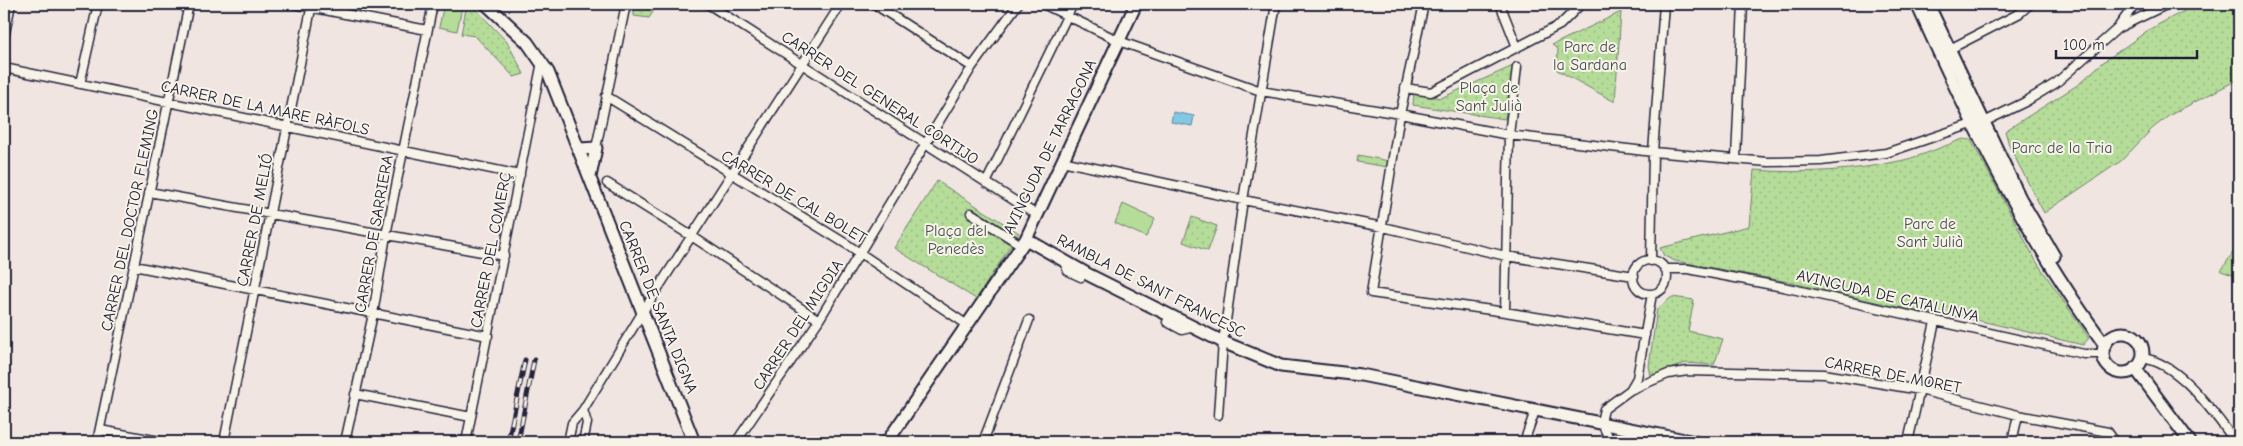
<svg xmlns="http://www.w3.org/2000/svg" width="2243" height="446" font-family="'Comic Neue',sans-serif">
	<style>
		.grass { fill: url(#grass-tufts); stroke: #6c806a }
		.park { fill: url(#park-dots); stroke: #6c806a }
		.pitch { fill: #b5dd99; stroke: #6c806a }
		.water { fill: #81c9e2; stroke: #5b869f }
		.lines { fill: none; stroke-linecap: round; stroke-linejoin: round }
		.street-casing { stroke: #22223b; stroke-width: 11 }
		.secondary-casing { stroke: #22223b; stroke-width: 15 }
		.street { stroke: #f7f3e8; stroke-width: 8 }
		.secondary { stroke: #f7f3e8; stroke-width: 11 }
		.rail-casing { stroke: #22223b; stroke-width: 5 }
		.rail { stroke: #f7f3e8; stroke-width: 3; stroke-dasharray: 9; stroke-linecap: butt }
		.labels { text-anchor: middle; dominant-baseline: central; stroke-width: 4; stroke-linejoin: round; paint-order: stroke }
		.park-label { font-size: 16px; fill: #475152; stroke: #f7f3e8 }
		.street-label { font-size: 16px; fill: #22223b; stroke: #f7f3e8 }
	</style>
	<defs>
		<pattern id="grass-tufts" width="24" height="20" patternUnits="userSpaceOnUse" patternTransform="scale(1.25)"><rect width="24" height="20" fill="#b5dd99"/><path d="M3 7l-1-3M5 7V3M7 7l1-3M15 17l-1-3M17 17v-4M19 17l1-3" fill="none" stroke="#9bbd85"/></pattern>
		<pattern id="park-dots" width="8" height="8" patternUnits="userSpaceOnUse" patternTransform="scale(1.25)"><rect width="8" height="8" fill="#b5dd99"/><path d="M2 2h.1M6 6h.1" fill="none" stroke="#9bbd85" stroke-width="1.8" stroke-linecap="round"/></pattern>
	</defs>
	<rect width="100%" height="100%" fill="#f1e5e2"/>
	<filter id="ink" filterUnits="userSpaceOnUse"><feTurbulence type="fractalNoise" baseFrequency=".02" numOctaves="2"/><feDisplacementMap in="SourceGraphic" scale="10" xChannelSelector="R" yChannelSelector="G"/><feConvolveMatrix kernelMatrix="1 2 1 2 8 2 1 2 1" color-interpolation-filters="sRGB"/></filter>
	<g filter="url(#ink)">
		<path class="grass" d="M1358 155 1389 161 1388 167 1357 162Z
			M2239 243V277L2221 271Z"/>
		<path class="park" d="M467 4H471L507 42 524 74 514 77 475 36 461 34Z
			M641 4H658L649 18 634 16V8Z
			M2197 4H2239V79L2170 115 2153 128 2121 161 2044 213 2010 148 2005 131 2079 84 2102 63 2150 29Z
			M1621 12 1615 102 1557 70 1558 49 1552 45Z
			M1513 66 1505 119 1413 105 1414 94 1441 98Z
			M1963 139 1971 140 2036 261 2089 338 2083 345 1968 318 1920 312 1783 281 1675 261 1664 256 1660 248 1749 226 1754 170C1804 174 1856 171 1904 160 1924 155 1944 146 1963 139Z
			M937 181 1019 233 976 299 894 248Z
			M1192 217 1217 226 1208 251 1183 242Z
			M1672 297 1694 300 1688 331 1723 339 1714 365 1686 363 1651 376 1649 366 1657 309Z"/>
		<path class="pitch" d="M444 4 462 7 457 31 439 27Z
			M1123 204 1155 219 1146 237 1115 223Z"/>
		<path class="water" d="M1173 112 1194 116 1192 126 1171 122Z"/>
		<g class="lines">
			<defs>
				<path id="street" d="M294 4 427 30
					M708 4 1037 215
					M874 4 972 67
					M1043 4 1119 41 1261 91 1400 114 1509 135 1653 152 1768 162 1821 161 1886 153 1972 124
					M1424 4 1400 114 1371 293 1505 312 1645 335
					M1500 4 1517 47
					M2119 26 2135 4
					M4 38 11 4
					M1948 50 2020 13 2030 4
					M4 68 520 175
					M80 84 98 4
					M1405 88 1431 92 1560 25 1581 4
					M606 96 848 245 966 324
					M1984 122 2025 102 2056 83 2118 28 2168 4
					M596 148 626 4
					M1736 158 1743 4
					M1062 161 1243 200 1383 227 1506 256 1634 276
					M607 183 693 237 819 320
					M986 183 1073 4
					M149 192 504 256
					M971 213 1021 245
					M1063 260 1068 271 1081 277
					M1633 277a17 17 0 1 1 34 0a17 17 0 1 1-34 0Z
					M1651 261 1653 152 1664 4
					M134 266 488 336
					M1665 269H1688L1783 287 2084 354H2103
					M1505 312 1509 135 1517 67
					M1167 322 1182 330 1194 327
					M2142 358C2181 363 2213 413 2236 442
					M1630 390 1668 374 1688 371 1824 374 1920 390 2018 415 2108 432 2115 442
					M355 394 471 417
					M583 410 587 423 583 442
					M1218 415 1223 342 1243 200 1276 4
					M100 430 165 442
					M97 442 189 4
					M224 442 312 4
					M345 442 373 314 386 235 433 4
					M466 442 542 62
					M568 442 572 423 583 410 642 313 841 4
					M736 442 819 320 972 67 1018 4
					M983 442 1029 320
					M1524 442 1535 411
					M1611 442 1601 422 1604 409 1630 390 1637 378 1652 294
					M1908 442 1935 322
					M2012 442 2018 415"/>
				<path id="secondary" d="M486 4 527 42 548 72 694 442
					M1917 4C1970 123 2027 239 2105 345
					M1928 4 2020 198 2054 256
					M580 149 596 148 590 177
					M1026 239 1089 275 1223 342 1281 366 1361 375 1695 442
					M2103 353a20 20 0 1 1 40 0a20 20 0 1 1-40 0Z
					M2135 368 2190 442
					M887 442 1026 239 1136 4"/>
			</defs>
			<use href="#street" class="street-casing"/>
			<use href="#secondary" class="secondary-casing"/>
			<use href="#street" class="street"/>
			<use href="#secondary" class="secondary"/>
			<defs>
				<path id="rail" d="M508 442 525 360
					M518 442 534 360"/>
			</defs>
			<use href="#rail" class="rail-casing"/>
			<use href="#rail" class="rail"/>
		</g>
	</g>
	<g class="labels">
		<g class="park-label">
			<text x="1590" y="47">Parc de<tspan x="1590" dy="18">la Sardana</tspan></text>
			<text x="1489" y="88">Plaça de<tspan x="1489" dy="18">Sant Julià</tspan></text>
			<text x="2062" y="148">Parc de la Tria</text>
			<text x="1930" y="224">Parc de<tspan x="1930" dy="18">Sant Julià</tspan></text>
			<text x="956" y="231">Plaça del<tspan x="956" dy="18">Penedès</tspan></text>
		</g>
		<g class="street-label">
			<text transform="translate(880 98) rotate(33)">CARRER DEL GENERAL CORTIJO</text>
			<text transform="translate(265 108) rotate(12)">CARRER DE LA MARE RÀFOLS</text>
			<text transform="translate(1050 147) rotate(-64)">AVINGUDA DE TARRAGONA</text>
			<text transform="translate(794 197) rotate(31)">CARRER DE CAL BOLET</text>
			<text transform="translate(130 220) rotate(-78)">CARRER DEL DOCTOR FLEMING</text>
			<text transform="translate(255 220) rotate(-79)">CARRER DE MELIÓ</text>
			<text transform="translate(374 234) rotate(-80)">CARRER DE SARRIERA</text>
			<text transform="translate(491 250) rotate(-79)">CARRER DEL COMERÇ</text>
			<text transform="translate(1151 286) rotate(27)">RAMBLA DE SANT FRANCESC</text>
			<text transform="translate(1888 296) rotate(13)">AVINGUDA DE CATALUNYA</text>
			<text transform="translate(658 307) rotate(68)">CARRER DE SANTA DIGNA</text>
			<text transform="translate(798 325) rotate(-57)">CARRER DEL MIGDIA</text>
			<text transform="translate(1893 375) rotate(11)">CARRER DE MORET</text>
		</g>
	</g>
	<rect width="2243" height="446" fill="none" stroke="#f7f3e8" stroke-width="20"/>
	<rect x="10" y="10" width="2223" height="426" fill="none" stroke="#22223b" stroke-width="2" filter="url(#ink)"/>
	<path d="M2056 50v8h141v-8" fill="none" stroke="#22223b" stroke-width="2.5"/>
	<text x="2063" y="50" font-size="15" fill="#22223b" stroke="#f7f3e8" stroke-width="4" paint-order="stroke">100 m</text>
</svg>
